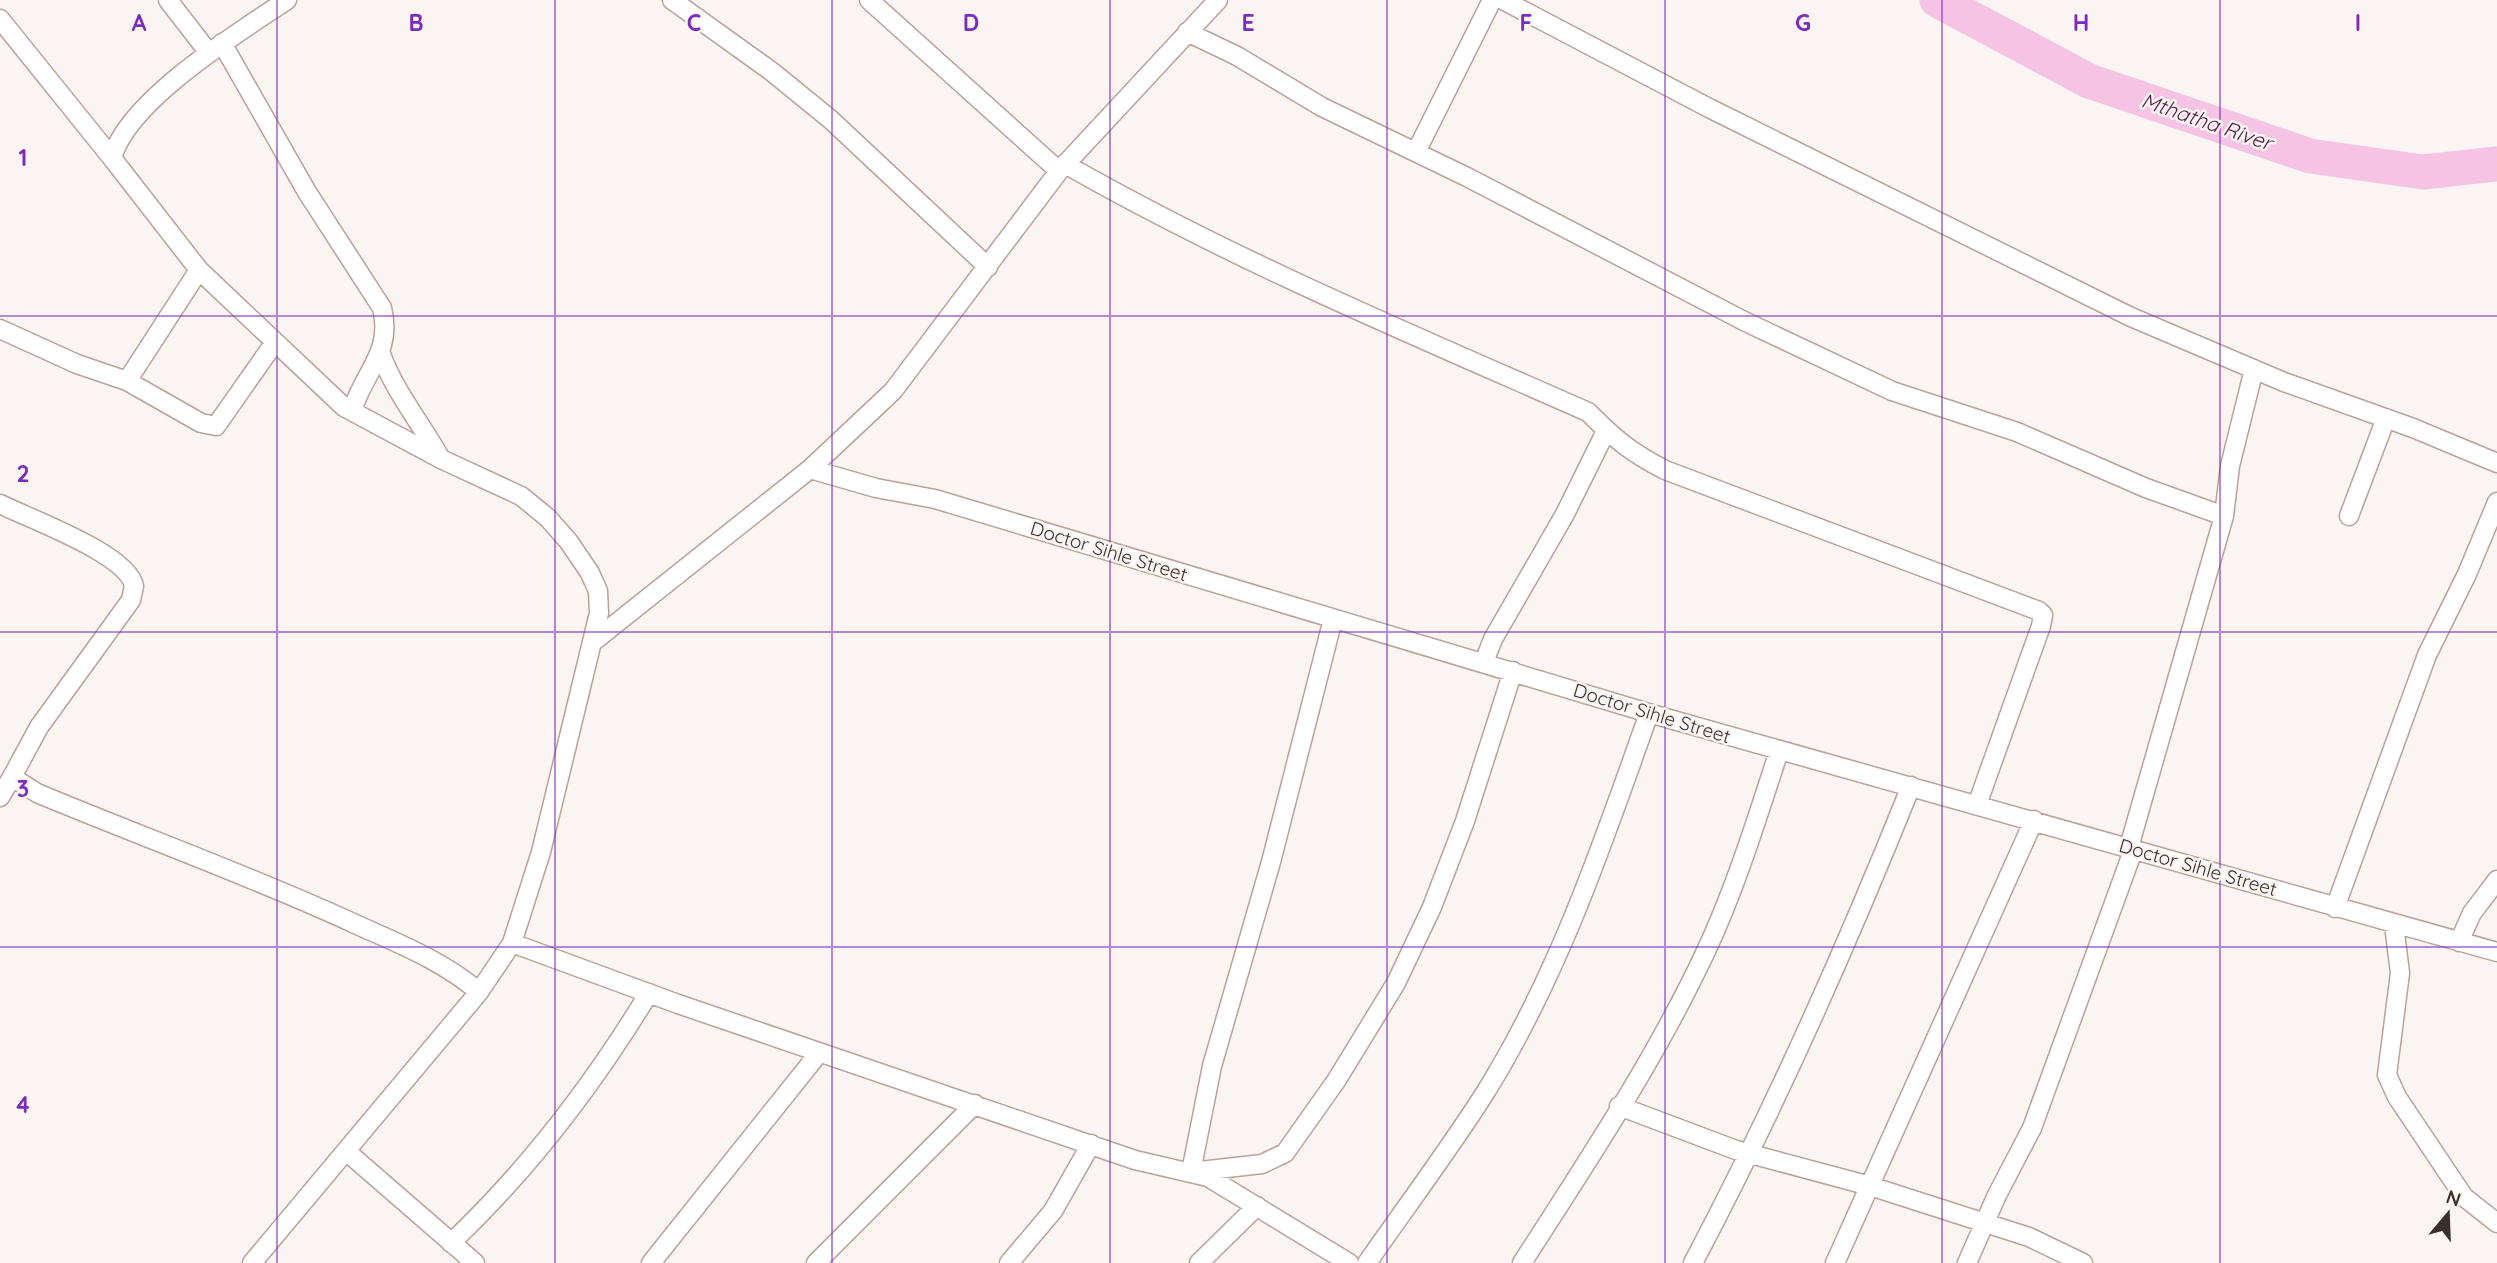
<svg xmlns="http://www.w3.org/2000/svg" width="2497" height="1263" font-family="Quicksand,sans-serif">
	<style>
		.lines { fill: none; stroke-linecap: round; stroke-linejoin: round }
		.river { stroke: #f5c4e4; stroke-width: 35 }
		.minor-casing { stroke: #bda096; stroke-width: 21 }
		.minor { stroke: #fff; stroke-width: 18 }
		.grid { fill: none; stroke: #7b2cbf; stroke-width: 2; stroke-opacity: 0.55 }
		.labels { text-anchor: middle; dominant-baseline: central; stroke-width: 5; stroke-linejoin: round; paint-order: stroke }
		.street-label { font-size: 19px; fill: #3a2f2b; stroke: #faf4f2 }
		.water-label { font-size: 21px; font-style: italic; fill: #59214a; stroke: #faf4f2 }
		.grid-label { font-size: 23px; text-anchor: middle; font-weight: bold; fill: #7b2cbf; stroke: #faf4f2; stroke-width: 5; stroke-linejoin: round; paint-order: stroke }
	</style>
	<rect width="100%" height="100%" fill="#faf4f2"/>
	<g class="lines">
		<path class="river" d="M1937 0 2089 81 2310 156 2423 172 2497 164"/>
		<defs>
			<path id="minor" d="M168 0 209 53
				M672 0 771 71 830 119 988 267
				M869 0 1059 171
				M1503 0 1709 108 2131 317 2284 382 2413 428 2497 463
				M0 19 112 158
				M1187 32 1237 56 1322 107 1467 177 1744 321 1892 391 2017 432 2146 488 2224 516
				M222 43 307 192 382 308C393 353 364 371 352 411
				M1416 152 1492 0
				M1065 164C1233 260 1411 334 1588 412 1615 439 1630 452 1665 470L2039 611 2043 615 2041 626 1977 805
				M0 329 77 364 127 381 199 270
				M381 354C393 389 422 425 441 459
				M127 381 201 423 216 426 275 342
				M810 469 876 488 935 499 1652 714 2497 952
				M0 504C30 519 128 554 134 586L131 600 39 727 12 777 37 793C142 837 249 875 353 923 397 943 442 960 479 992
				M2349 516 2386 418
				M1333 619 1271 862 1212 1066 1191 1172 1262 1164 1285 1153 1336 1081 1396 983 1432 907 1465 821 1513 671
				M594 641 810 469 893 391 1059 171 1218 0
				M1484 662 1493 639 1565 514 1605 433
				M0 797 12 777
				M2129 847 2224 516 2230 466 2254 369
				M2335 908 2427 655 2467 574 2497 502
				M2394 925 2400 973 2387 1075 2397 1097 2464 1197 2497 1223
				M2459 942 2472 913 2497 880
				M512 943 678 1004 1135 1160 1208 1177 1349 1263
				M1619 1106 1736 1150 1870 1186 2029 1237 2083 1263
				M346 1151 475 1263
				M451 1243C529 1169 593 1085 649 993
				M252 1263 479 992 512 943 541 852 599 613 598 591 590 573 569 542 548 518 521 496 441 459 344 407 199 270 112 158C128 100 238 33 287 0
				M651 1263 819 1053
				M816 1263 975 1104
				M1009 1263 1053 1211 1091 1144
				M1199 1263 1257 1206
				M1367 1263C1406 1207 1448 1151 1485 1093 1558 976 1603 843 1649 713
				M1522 1263C1587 1162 1655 1060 1706 951 1736 887 1757 818 1779 751
				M1693 1263C1775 1108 1846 948 1911 786
				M1835 1263 2034 820
				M1967 1263 1997 1195 2032 1128 2134 848"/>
		</defs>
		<use href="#minor" class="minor-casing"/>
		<use href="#minor" class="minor"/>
	</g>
	<path class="grid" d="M277 0V1263M555 0V1263M832 0V1263M1110 0V1263M1387 0V1263M1665 0V1263M1942 0V1263M2220 0V1263M0 316H2497M0 632H2497M0 947H2497"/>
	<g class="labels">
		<g class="street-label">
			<text transform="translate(1109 551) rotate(17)">Doctor Sihle Street</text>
			<text transform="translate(1652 713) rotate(17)">Doctor Sihle Street</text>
			<text transform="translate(2198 867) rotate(16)">Doctor Sihle Street</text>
		</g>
		<g class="water-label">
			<text transform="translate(2207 121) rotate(19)">Mthatha River</text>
		</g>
	</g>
	<g class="grid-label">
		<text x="139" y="31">A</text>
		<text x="416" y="31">B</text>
		<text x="694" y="31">C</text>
		<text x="971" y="31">D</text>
		<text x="1248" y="31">E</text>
		<text x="1526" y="31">F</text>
		<text x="1803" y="31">G</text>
		<text x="2081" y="31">H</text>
		<text x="2358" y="31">I</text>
		<text x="23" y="166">1</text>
		<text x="23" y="482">2</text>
		<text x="23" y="797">3</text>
		<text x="23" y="1113">4</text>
	</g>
	<g transform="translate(2448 1214) rotate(19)" stroke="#faf4f2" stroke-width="5" paint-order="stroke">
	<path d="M0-5L12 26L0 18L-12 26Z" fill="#3a2f2b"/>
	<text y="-10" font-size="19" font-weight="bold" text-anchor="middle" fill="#3a2f2b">N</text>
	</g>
</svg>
